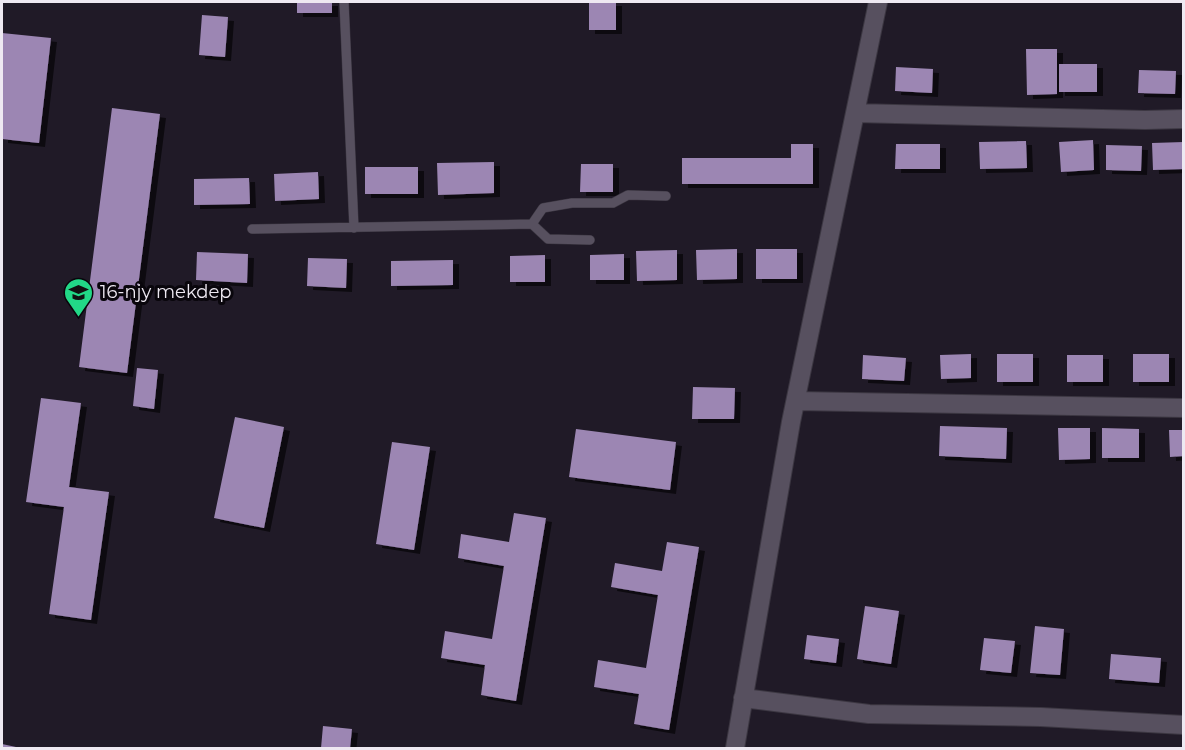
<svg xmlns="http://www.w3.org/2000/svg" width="1185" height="750" font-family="Montserrat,sans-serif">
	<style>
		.building { fill: #9c86b3; filter: url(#shadow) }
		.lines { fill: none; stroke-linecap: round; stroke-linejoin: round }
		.service-casing { stroke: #3c3742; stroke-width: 10 }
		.minor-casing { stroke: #3c3742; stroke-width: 20 }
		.service { stroke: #57505f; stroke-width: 9 }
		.minor { stroke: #57505f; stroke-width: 18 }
		.labels { text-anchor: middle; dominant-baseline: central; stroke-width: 6; stroke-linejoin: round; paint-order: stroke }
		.poi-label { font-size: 18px; fill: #eee9f2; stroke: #09060c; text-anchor: start }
	</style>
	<defs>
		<filter id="shadow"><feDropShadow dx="6" dy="4" stdDeviation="0" flood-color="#0009"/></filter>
	</defs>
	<rect width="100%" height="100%" fill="#201a27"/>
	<path class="building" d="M297 2H332V13H297Z
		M589 2H616V30H589Z
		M202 15 228 17 225 57 199 55Z
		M2 33 51 38 39 143 2 139Z
		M1026 49H1057V94L1027 95Z
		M1059 64H1097V92H1059Z
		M896 67 933 69 932 93 895 91Z
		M1139 70 1176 71 1175 94 1138 93Z
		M112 108 160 114 127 373 79 367Z
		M1093 140 1094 170 1061 172 1059 142Z
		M1026 141 1027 168 980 169 979 142Z
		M1184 142V169L1153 170 1152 143Z
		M791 144H813V184H682V158H791Z
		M896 144H940V169H895Z
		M1106 145 1142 146 1141 171 1106 170Z
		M494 162V193L438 195 437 163Z
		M581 164H613V192H580Z
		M365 167H418V194H365Z
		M318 172 319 199 275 201 274 174Z
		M249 178 250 204 194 205V179Z
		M737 249V279L697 280 696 250Z
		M756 249H797V279H756Z
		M677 250V280L637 281 636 251Z
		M197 252 248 254 247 283 196 280Z
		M624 254V280H590V255Z
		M545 255V282H510V256Z
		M308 258 347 259 346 288 307 286Z
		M453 260V285L391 286V261Z
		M971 354V378L941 379 940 355Z
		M997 354H1033V382H997Z
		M1133 354H1169V382H1133Z
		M863 355 906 358 904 381 862 379Z
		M1067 355H1103V382H1067Z
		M137 368 158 370 154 409 133 406Z
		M693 387 735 388 734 419H692Z
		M41 398 81 403 69 487 109 492 91 620 49 614 64 507 26 502Z
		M235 417 284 427 264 528 214 518Z
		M940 426 1007 428 1006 459 939 456Z
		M1058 428H1090V459L1059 460Z
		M1102 428 1139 429V458H1102Z
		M576 429 676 442 670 490 569 477Z
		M1169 430H1184V456L1170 457Z
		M392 442 430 447 414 550 376 544Z
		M514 513 546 518 516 701 481 695 485 665 441 658 445 631 492 639 504 566 458 558 461 534 509 542Z
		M667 542 699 547 669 730 634 724 639 694 594 687 598 660 646 668 658 595 611 587 615 563 662 571Z
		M865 606 899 611 891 664 857 659Z
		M1035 626 1064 629 1060 675 1030 673Z
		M807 635 839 639 836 663 804 659Z
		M984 638 1015 641 1011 673 980 670Z
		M1111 654 1161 658 1159 683 1109 679Z
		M323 726 352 729 350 748H321Z
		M2 744 16 747V748H2Z"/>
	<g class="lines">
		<defs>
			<path id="service" d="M344 2 354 228
				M532 224 543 208 572 203H613L628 195 666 196
				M252 229 532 224 548 239 590 240"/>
			<path id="minor" d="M855 113 1145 120 1184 119
				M796 401 1184 408
				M743 698 869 714 1041 717 1184 725
				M735 748 791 422 878 2"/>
		</defs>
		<use href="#service" class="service-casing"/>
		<use href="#minor" class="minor-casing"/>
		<use href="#service" class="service"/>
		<use href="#minor" class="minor"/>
	</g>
	<defs>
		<symbol id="school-pin" viewBox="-11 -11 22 30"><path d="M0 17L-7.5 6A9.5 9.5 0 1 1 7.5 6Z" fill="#22d887" stroke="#09060c"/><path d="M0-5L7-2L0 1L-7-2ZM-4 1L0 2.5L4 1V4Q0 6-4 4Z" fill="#111"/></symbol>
	</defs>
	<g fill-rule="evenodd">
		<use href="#school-pin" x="62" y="276" width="33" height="45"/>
	</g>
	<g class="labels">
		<g class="poi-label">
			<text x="100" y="292">16-njy mekdep</text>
		</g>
	</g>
	<rect width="1185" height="750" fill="none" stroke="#eee9f2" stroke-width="6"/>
</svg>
